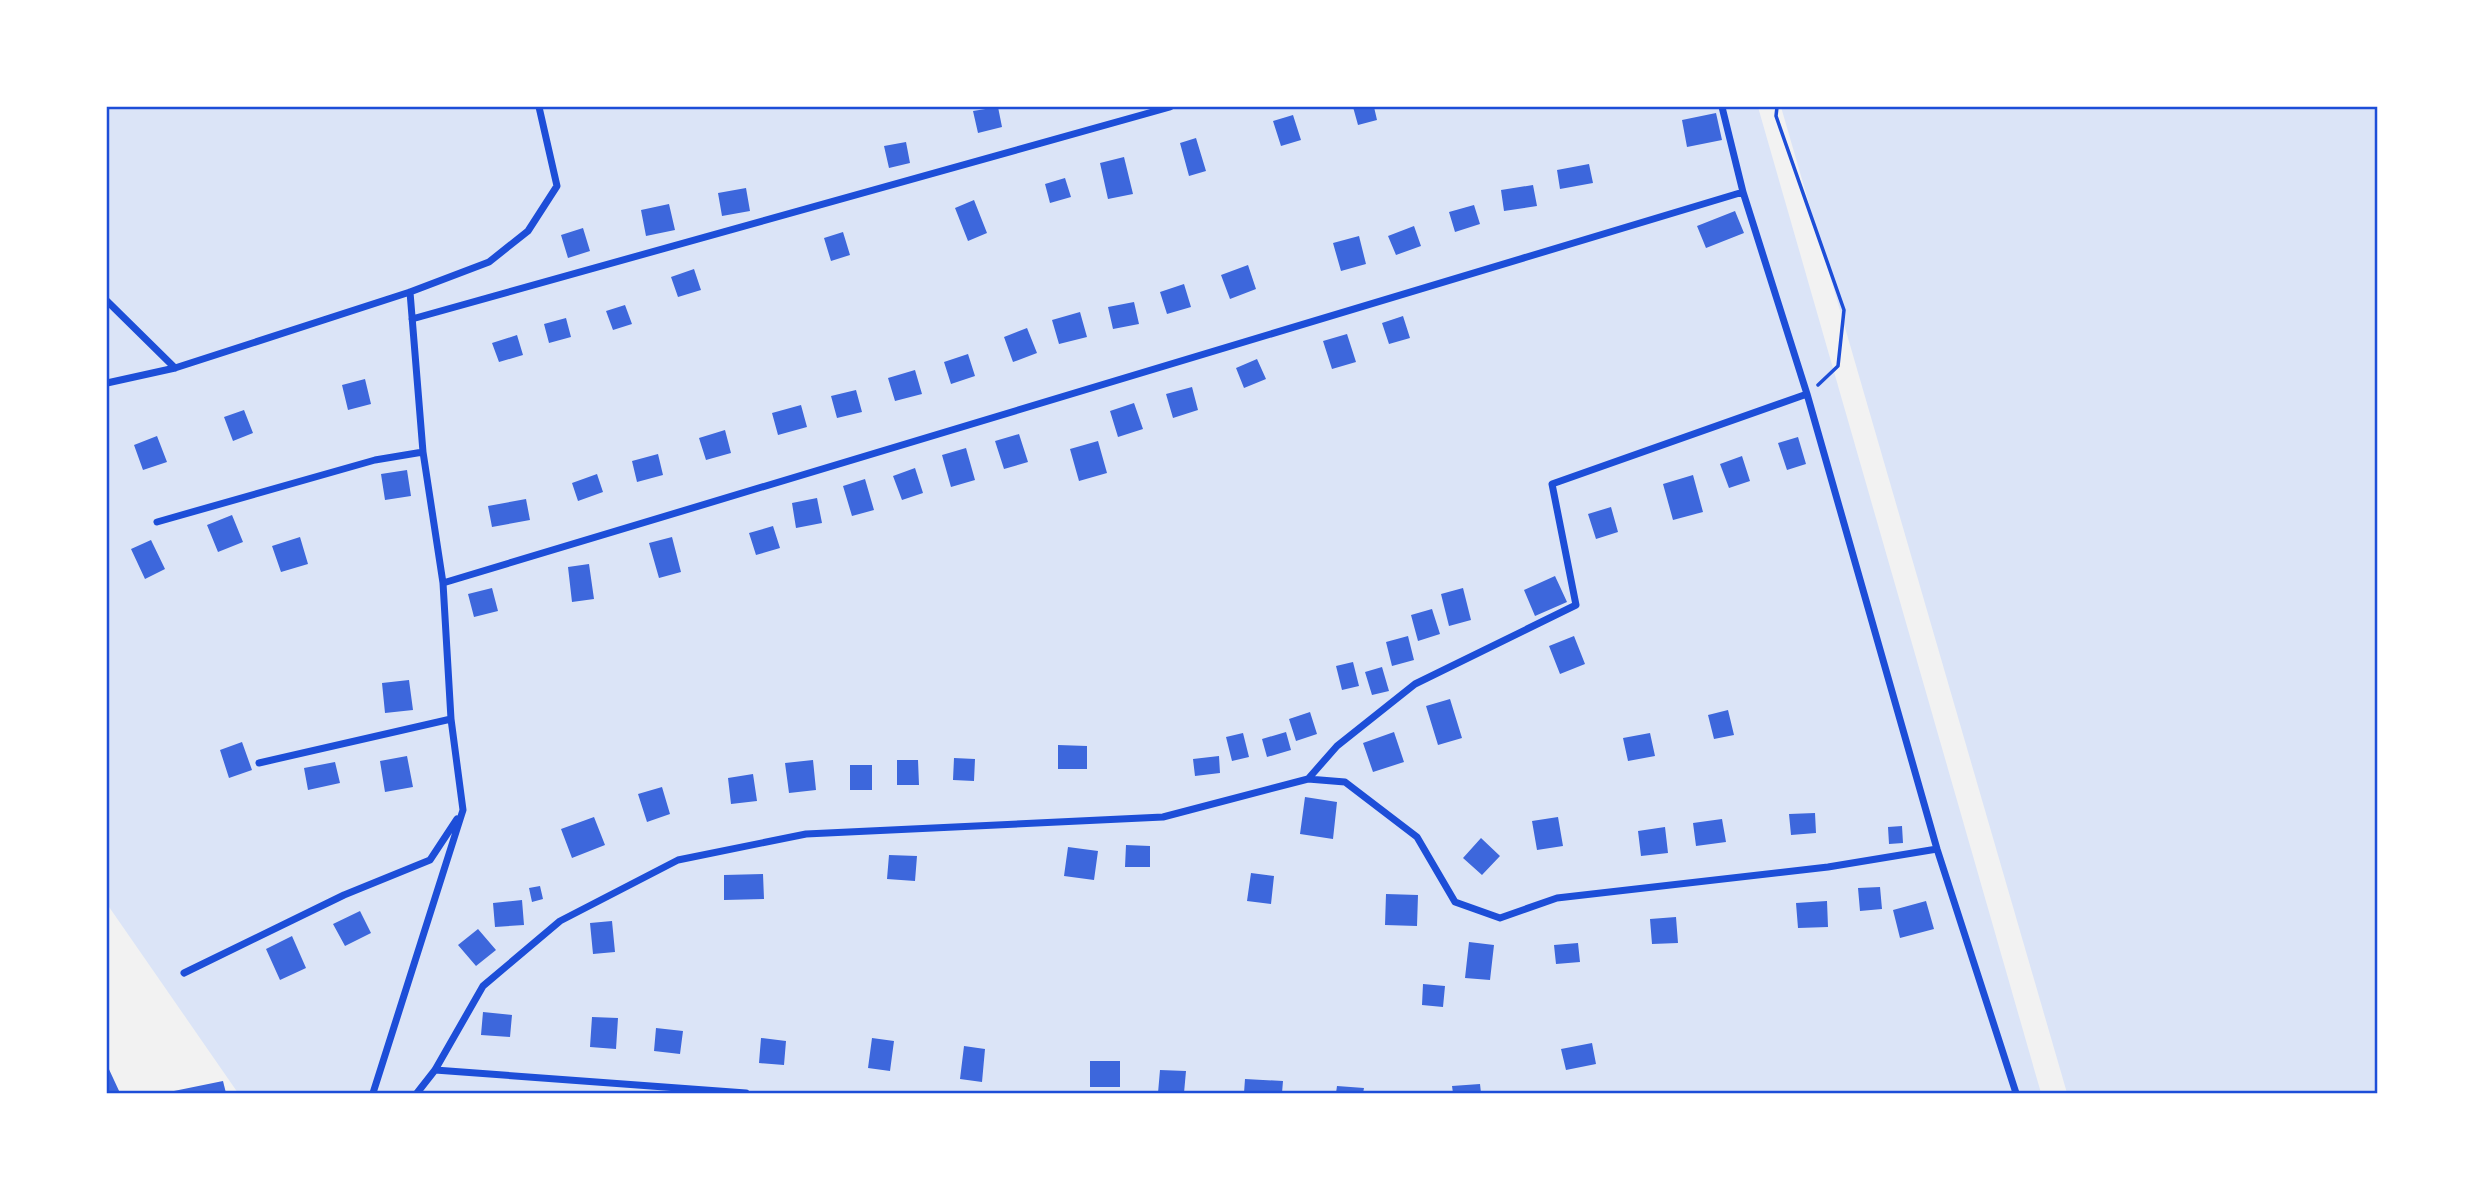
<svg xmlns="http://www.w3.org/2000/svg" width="2485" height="1200" font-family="'Source Sans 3',sans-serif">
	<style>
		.green { fill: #dbe4f7 }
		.building { fill: #3d67dc }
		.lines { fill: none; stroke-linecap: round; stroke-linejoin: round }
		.path { stroke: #1d4ed8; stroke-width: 3.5 }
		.minor { stroke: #1d4ed8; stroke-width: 7 }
		.neatline { fill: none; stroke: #1d4ed8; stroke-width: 2.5 }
	</style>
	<rect width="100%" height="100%" fill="#f2f2f2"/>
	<path class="green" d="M107 107H1758L2041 1093H238L107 904Z
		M1781 107H2378V1093H2067Z"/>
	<path class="building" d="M998 107 1002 127 978 133 973 111Z
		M1353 107H1374L1377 120 1358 125Z
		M1716 113 1722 140 1687 147 1682 120Z
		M1293 115 1301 140 1281 146 1273 121Z
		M1196 138 1206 171 1189 176 1180 143Z
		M906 142 910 163 889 168 884 146Z
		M1124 157 1133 194 1108 199 1100 163Z
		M1589 164 1593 183 1560 189 1557 170Z
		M1065 178 1071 197 1050 203 1045 184Z
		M1533 185 1537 206 1504 211 1501 190Z
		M746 188 750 211 722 216 718 193Z
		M974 200 987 233 968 241 955 208Z
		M669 204 675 230 646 236 641 210Z
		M1474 205 1480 224 1455 232 1449 212Z
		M1735 211 1744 233 1706 248 1697 226Z
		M1414 226 1421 246 1396 255 1388 236Z
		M583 228 590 251 568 258 561 235Z
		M843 232 850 255 831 261 824 238Z
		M1359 236 1366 264 1341 271 1333 243Z
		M1248 265 1256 289 1230 299 1221 275Z
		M694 269 701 290 678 297 671 277Z
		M1184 284 1191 307 1167 314 1160 292Z
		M1134 302 1139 324 1113 329 1108 307Z
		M625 305 632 324 613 330 606 311Z
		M1080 312 1087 337 1059 344 1052 320Z
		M1403 316 1410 338 1389 344 1382 323Z
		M566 318 571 337 549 343 544 324Z
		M1027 328 1037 353 1013 362 1004 337Z
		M1347 334 1356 362 1332 369 1323 341Z
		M517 335 523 355 499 362 492 343Z
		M968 354 975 376 951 384 944 362Z
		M1257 359 1266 379 1244 388 1236 368Z
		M915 370 922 394 895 401 888 378Z
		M365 379 371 404 348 410 342 385Z
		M1192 387 1198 410 1173 418 1166 394Z
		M856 390 862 412 837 418 831 396Z
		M1134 403 1143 429 1118 437 1110 411Z
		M801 405 807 427 778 435 772 413Z
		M244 410 253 433 233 441 224 417Z
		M725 430 731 453 706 460 699 438Z
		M1019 434 1028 462 1004 469 995 441Z
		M157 436 167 462 143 470 134 445Z
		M1798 437 1806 464 1787 470 1778 443Z
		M1098 441 1107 473 1079 481 1070 449Z
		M966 448 975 480 951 487 942 455Z
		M658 454 663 475 637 482 632 461Z
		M1742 456 1750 481 1729 488 1720 464Z
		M915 468 923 493 902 500 893 476Z
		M407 470 411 496 385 500 381 474Z
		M597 474 603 492 578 501 572 483Z
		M1693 475 1703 512 1673 520 1663 484Z
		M865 479 874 510 852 516 843 486Z
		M817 498 822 523 796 528 792 503Z
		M526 499 530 520 492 527 488 506Z
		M1611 507 1618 532 1596 539 1588 514Z
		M232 515 243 542 218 552 207 525Z
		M773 526 780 548 756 555 749 533Z
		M300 537 308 564 281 572 272 546Z
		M672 537 681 572 659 578 649 543Z
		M151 540 165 569 145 579 131 549Z
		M589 564 594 599 572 602 568 567Z
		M1555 576 1567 602 1535 616 1524 590Z
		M492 588 498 611 474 617 468 594Z
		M1463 588 1471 620 1449 626 1441 594Z
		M1432 609 1440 634 1418 641 1411 615Z
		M1408 636 1414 660 1392 666 1386 642Z
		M1574 636 1585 664 1560 674 1549 646Z
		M1353 662 1359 686 1342 690 1336 666Z
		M1382 667 1389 691 1372 695 1365 672Z
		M409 680 413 710 385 713 382 683Z
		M1450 699 1462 738 1438 745 1426 706Z
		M1728 710 1734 735 1714 739 1708 715Z
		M1310 712 1317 734 1296 741 1289 719Z
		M1286 732 1291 750 1267 757 1262 739Z
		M1394 732 1404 762 1373 772 1363 743Z
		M1243 733 1249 757 1232 761 1226 737Z
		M1650 733 1655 756 1628 761 1623 738Z
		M242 742 252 770 229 778 220 750Z
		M1058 745 1087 746V769H1058Z
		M407 756 413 787 385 792 380 761Z
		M1219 756 1220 773 1195 776 1193 759Z
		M954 758 975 759 974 781 953 780Z
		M813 760 816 790 789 793 785 763Z
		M897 760H918L919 785H897Z
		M335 762 340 783 308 790 304 768Z
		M850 765H872V790H850Z
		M753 774 757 801 731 804 728 778Z
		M662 787 670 814 647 822 638 794Z
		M1305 797 1337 802 1333 839 1300 834Z
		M1815 813 1816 833 1791 835 1789 814Z
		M594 817 605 845 572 858 561 829Z
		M1558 817 1563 846 1537 850 1532 821Z
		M1722 819 1726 842 1696 846 1693 823Z
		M1902 826 1903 843 1889 844 1888 827Z
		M1665 827 1668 853 1641 856 1638 831Z
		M1481 838 1500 856 1482 875 1463 858Z
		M1126 845 1150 846V867H1125Z
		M1068 847 1098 851 1094 880 1064 876Z
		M889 855 917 856 915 881 887 879Z
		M1251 873 1274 876 1271 904 1247 901Z
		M763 874 764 899 724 900V875Z
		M540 886 543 899 532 902 529 888Z
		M1880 887 1882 909 1860 911 1858 888Z
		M1386 894 1418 895 1417 926 1385 925Z
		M522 900 524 925 495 927 493 903Z
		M1827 901 1828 927 1798 928 1796 903Z
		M1926 901 1934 929 1900 938 1893 910Z
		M360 911 371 933 345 946 333 924Z
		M1676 917 1678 943 1652 944 1650 919Z
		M612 921 615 952 593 954 590 923Z
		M478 929 496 950 476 966 458 945Z
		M292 936 306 968 280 980 266 949Z
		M1469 942 1494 945 1490 980 1465 978Z
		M1578 943 1580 962 1556 964 1554 945Z
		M1423 984 1445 986 1443 1007 1422 1005Z
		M483 1012 512 1015 510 1037 481 1035Z
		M592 1017 618 1018 616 1049 590 1047Z
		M656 1028 683 1031 680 1054 654 1051Z
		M761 1038 786 1041 784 1065 759 1063Z
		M872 1038 894 1041 890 1071 868 1068Z
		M1592 1043 1596 1064 1566 1070 1561 1049Z
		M964 1046 985 1049 982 1082 960 1079Z
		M1090 1061H1120V1087H1090Z
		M107 1065 120 1093H107Z
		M1160 1070 1186 1071 1184 1093H1158Z
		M1245 1079 1283 1081 1282 1093H1244Z
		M223 1081 226 1093H169V1092Z
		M1480 1084 1481 1093H1453L1452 1086Z
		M1337 1086 1364 1088 1363 1093H1336Z"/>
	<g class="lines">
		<path class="path" d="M1777 107 1776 116 1844 310 1838 366 1818 385"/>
		<path class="minor" d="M1722 107 1743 192 1807 394 1937 849 2016 1093
			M107 301 175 368
			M412 319 1170 107
			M107 383 175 368 410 292 489 262 528 231 557 186 539 107
			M157 522 375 460 423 452
			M443 583 1743 192
			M259 763 451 719
			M1308 779 1337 746 1415 684 1576 605 1552 484 1807 394
			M184 973 344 895 430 860 457 819
			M435 1070 746 1093
			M373 1093 463 810 451 719 443 583 423 452 410 292
			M417 1093 435 1070 483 986 560 921 678 860 806 834 1163 817 1308 779 1345 782 1417 837 1455 902 1500 918 1557 898 1828 867 1937 849"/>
	</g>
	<rect width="2485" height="1200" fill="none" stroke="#ffffff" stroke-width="217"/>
	<rect x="108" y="108" width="2268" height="984" class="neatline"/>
</svg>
